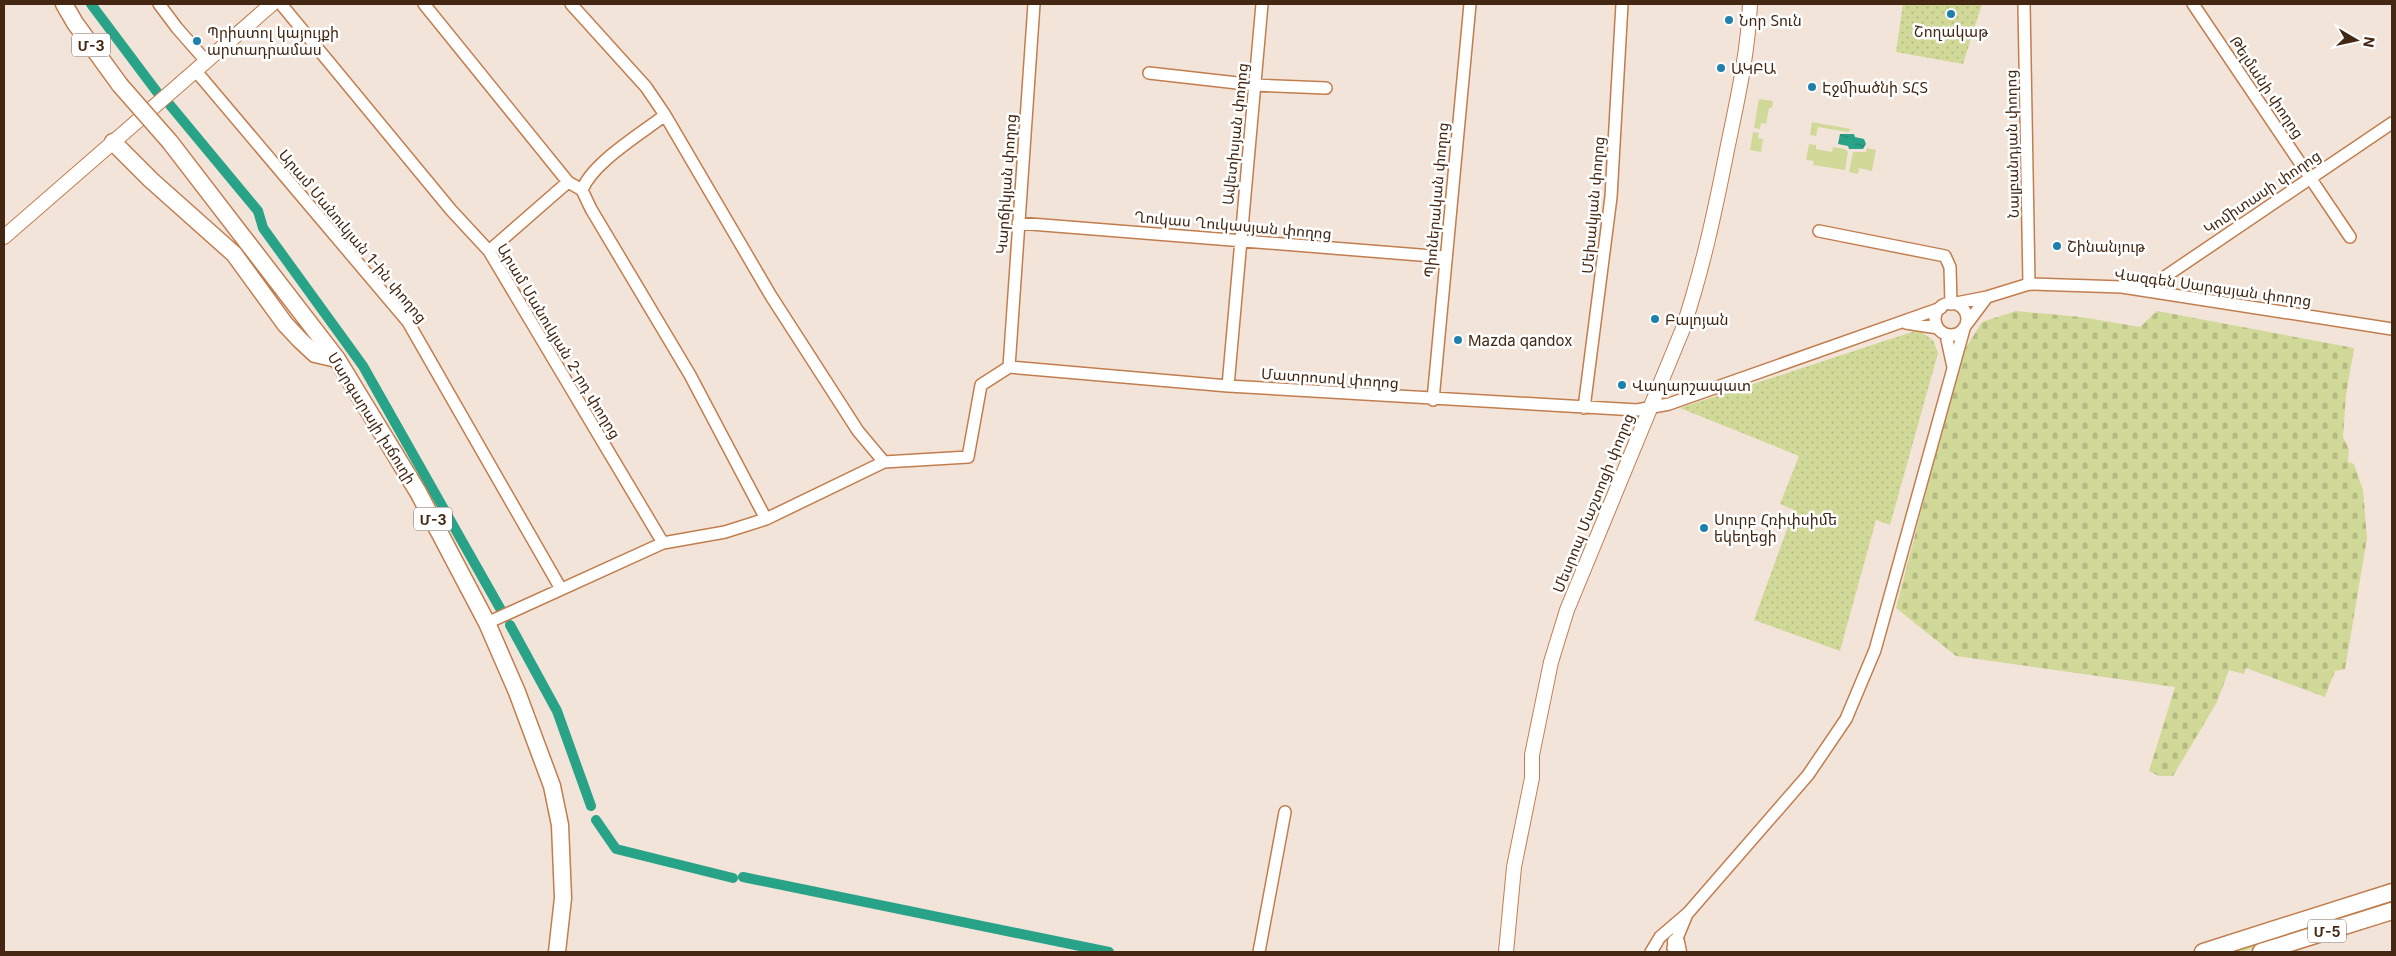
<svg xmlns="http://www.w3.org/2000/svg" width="2396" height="956" font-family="Inter,'Noto Sans Armenian',sans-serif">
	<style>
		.grass { fill: #d0d998 }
		.cemetery { fill: url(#cemetery-stones) }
		.park { fill: url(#park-dots) }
		.water { fill: url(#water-ripples) }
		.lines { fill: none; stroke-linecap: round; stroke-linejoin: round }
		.canal { stroke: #29a388; stroke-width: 10 }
		.minor-casing { stroke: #c27d4d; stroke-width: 14 }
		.major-casing { stroke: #c27d4d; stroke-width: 16 }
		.highway-casing { stroke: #c27d4d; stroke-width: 19 }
		.minor { stroke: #fff; stroke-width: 11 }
		.major { stroke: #fff; stroke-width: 14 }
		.highway { stroke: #fff; stroke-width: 16 }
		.highway-bridge-casing { stroke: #c27d4d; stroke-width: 19; stroke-linecap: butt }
		.highway-bridge { stroke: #fff; stroke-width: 16 }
		.poi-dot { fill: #2080ac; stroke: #fff; stroke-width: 2 }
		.labels { text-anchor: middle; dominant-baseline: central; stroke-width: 5; stroke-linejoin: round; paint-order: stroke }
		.shield { fill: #fff; stroke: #7b685a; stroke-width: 1 }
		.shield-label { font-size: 14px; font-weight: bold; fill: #432713 }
		.poi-label { font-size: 15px; fill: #432713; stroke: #fff; text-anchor: start }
		.street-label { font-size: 15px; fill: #432713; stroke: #fff }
	</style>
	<defs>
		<pattern id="cemetery-stones" width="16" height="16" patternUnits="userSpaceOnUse" patternTransform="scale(1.25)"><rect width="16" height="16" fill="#d0d998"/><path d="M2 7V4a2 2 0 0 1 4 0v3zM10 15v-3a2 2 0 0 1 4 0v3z" fill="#b4ba82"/></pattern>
		<pattern id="park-dots" width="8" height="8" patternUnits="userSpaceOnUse" patternTransform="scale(1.25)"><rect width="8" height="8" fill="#d0d998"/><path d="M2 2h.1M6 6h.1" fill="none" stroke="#b4ba82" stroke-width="1.8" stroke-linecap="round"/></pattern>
		<pattern id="water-ripples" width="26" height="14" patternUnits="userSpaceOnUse" patternTransform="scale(1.25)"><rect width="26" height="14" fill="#29a388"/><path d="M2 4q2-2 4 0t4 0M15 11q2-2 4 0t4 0" fill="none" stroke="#25856e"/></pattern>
	</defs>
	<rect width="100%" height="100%" fill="#f3e4da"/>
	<path class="grass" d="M1759 99 1773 101 1772 108H1769L1766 124 1761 123 1760 129 1754 128Z
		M1812 122 1851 129 1848 132 1818 127 1816 136 1810 135Z
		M1753 132 1759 133 1758 138 1763 139 1761 152 1750 150Z
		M1809 144 1816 145V149L1832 152 1833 147 1845 149 1848 152 1845 170 1813 165 1814 161 1806 160Z
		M1867 148 1876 150 1872 171 1859 168 1858 174 1849 172 1853 152H1866Z
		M2392 898V905L2241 952H2222Z"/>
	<path class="cemetery" d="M2016 311 2081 317 2140 327 2157 311 2354 348 2346 395 2343 437 2349 449 2348 462 2354 464 2363 490 2367 538 2345 669 2335 671 2325 697 2246 668 2244 674 2229 670 2217 702 2173 776H2159L2149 771 2175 687 1956 656 1896 608 1962 354 1982 322Z"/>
	<path class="park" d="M1903 4H1982L1963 64 1896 52Z
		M1918 330 1933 340 1938 353 1890 525 1876 520 1840 651 1754 620 1794 510 1780 504 1799 456 1680 408Z"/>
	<path class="water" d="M1840 134H1854L1855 137 1864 139 1866 144 1863 149H1849L1848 146 1838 144Z"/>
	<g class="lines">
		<path class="canal" d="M91 4 157 92
			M170 105 258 211 263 228 363 366 501 610
			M510 625 557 711 591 806
			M596 820 616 849 733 878
			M743 877 1109 952"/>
		<defs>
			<path id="minor" d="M159 4 177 28 206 61
				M281 4 451 210 489 251 663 543
				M424 4 568 182 582 190 591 209 690 375 766 519
				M571 4 646 87 665 115 771 296 858 431 884 462
				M2024 4 2029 284
				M2193 4 2350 237
				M195 70 408 322 561 589
				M1149 73 1255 85 1326 88
				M582 190C593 162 641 134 665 115
				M1018 223 1445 257
				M1819 231 1945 256 1950 267 1951 304 1987 297 2029 284 2122 287 2392 329
				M489 251 568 182
				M2153 290 2163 278 2392 123
				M1935 319a16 16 0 1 1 32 0a16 16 0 1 1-32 0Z
				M1906 323 1938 328
				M1966 325 1987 297
				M1946 335 1953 367
				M1009 367 1228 386 1637 410 1669 404 1941 308
				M1009 367 1034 4
				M1228 386 1262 4
				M1433 400 1470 4
				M1584 408 1611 197 1622 4
				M487 623 663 543 725 532 766 519 884 462 968 457 981 385 1009 367
				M1673 948 1687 914
				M1259 952 1285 812
				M1651 952 1660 937 1688 913 1808 775 1846 719 1875 650 1964 329"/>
			<path id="major" d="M4 237 272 4
				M1506 952 1514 867 1532 778V755L1551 662 1567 610 1682 331C1702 272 1715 211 1727 150 1737 101 1748 54 1750 4"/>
			<path id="highway" d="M64 4 75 23 120 85
				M113 142 151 180 234 254 285 324 300 340 315 354 337 359
				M170 142 337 359 418 492 487 623 517 692 552 786 560 825 563 898 557 952
				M1676 942 1678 952
				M2203 952 2392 892
				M2261 952 2392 911"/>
		</defs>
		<use href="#minor" class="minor-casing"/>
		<use href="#major" class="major-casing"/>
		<use href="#highway" class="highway-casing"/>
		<use href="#minor" class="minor"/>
		<use href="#major" class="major"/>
		<use href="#highway" class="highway"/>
		<defs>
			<path id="highway-bridge" d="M120 85 170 142"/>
		</defs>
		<use href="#highway-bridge" class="highway-bridge-casing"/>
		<use href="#highway-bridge" class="highway-bridge"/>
	</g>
	<g class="poi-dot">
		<circle cx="1951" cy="14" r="5"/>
		<circle cx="1729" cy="20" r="5"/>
		<circle cx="197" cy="41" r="5"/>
		<circle cx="1721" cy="68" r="5"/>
		<circle cx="1812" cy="87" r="5"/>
		<circle cx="2057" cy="246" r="5"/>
		<circle cx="1655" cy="319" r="5"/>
		<circle cx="1458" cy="340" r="5"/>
		<circle cx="1622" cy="385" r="5"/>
		<circle cx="1704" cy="528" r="5"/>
	</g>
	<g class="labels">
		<g class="shield">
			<rect x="72" y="33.5" width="38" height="23" rx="4"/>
			<rect x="414" y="507.5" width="38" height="23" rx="4"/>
			<rect x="2308" y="919.5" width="38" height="23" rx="4"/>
		</g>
		<g class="shield-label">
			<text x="91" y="45">Մ-3</text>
			<text x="433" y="519">Մ-3</text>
			<text x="2327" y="931">Մ-5</text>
		</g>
		<g class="poi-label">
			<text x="1739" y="20">Նոր Տուն</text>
			<text x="1951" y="31" text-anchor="middle">Շողակաթ</text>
			<text x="207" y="32">Պրիստոլ կայույքի<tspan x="207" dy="17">արտադրամաս</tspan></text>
			<text x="1731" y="68">ԱԿԲԱ</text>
			<text x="1822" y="87">Էջմիածնի ՏՀՏ</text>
			<text x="2067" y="246">Շինանյութ</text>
			<text x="1665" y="319">Բալոյան</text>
			<text x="1468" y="340">Mazda qandox</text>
			<text x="1632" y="385">Վաղարշապատ</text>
			<text x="1714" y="519">Սուրբ Հռիփսիմե<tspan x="1714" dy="17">եկեղեցի</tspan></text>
		</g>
		<g class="street-label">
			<text transform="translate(2267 87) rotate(56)">Թելմանի փողոց</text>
			<text transform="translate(1235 134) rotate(-84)">Ավետիսյան փողոց</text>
			<text transform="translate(2012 144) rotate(-91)">Նալբանդյան փողոց</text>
			<text transform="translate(1006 184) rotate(-86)">Կարճիկյան փողոց</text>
			<text transform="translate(2262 192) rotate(-34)">Կոմիտասի փողոց</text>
			<text transform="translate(1436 200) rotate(-85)">Պիոներական փողոց</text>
			<text transform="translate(1593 205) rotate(-85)">Մեխակյան փողոց</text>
			<text transform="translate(1233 225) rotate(5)">Ղուկաս Ղուկասյան փողոց</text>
			<text transform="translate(353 236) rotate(50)">Արամ Մանուկյան 1-ին փողոց</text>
			<text transform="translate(2213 287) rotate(8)">Վազգեն Սարգսյան փողոց</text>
			<text transform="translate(559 341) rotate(59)">Արամ Մանուկյան 2-րդ փողոց</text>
			<text transform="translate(1330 378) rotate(4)">Մատրոսով փողոց</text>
			<text transform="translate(372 418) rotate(58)">Մարգարայի խճուղի</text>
			<text transform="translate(1593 503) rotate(-68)">Մեսրոպ Մաշտոցի փողոց</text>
		</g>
	</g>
	<rect width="2396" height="956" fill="none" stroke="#432713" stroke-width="10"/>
	<g transform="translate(2356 40) rotate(99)" stroke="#ffffff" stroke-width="4" paint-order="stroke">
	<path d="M0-4L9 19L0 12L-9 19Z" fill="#432713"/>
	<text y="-8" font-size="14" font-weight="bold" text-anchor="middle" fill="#432713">N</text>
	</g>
</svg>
